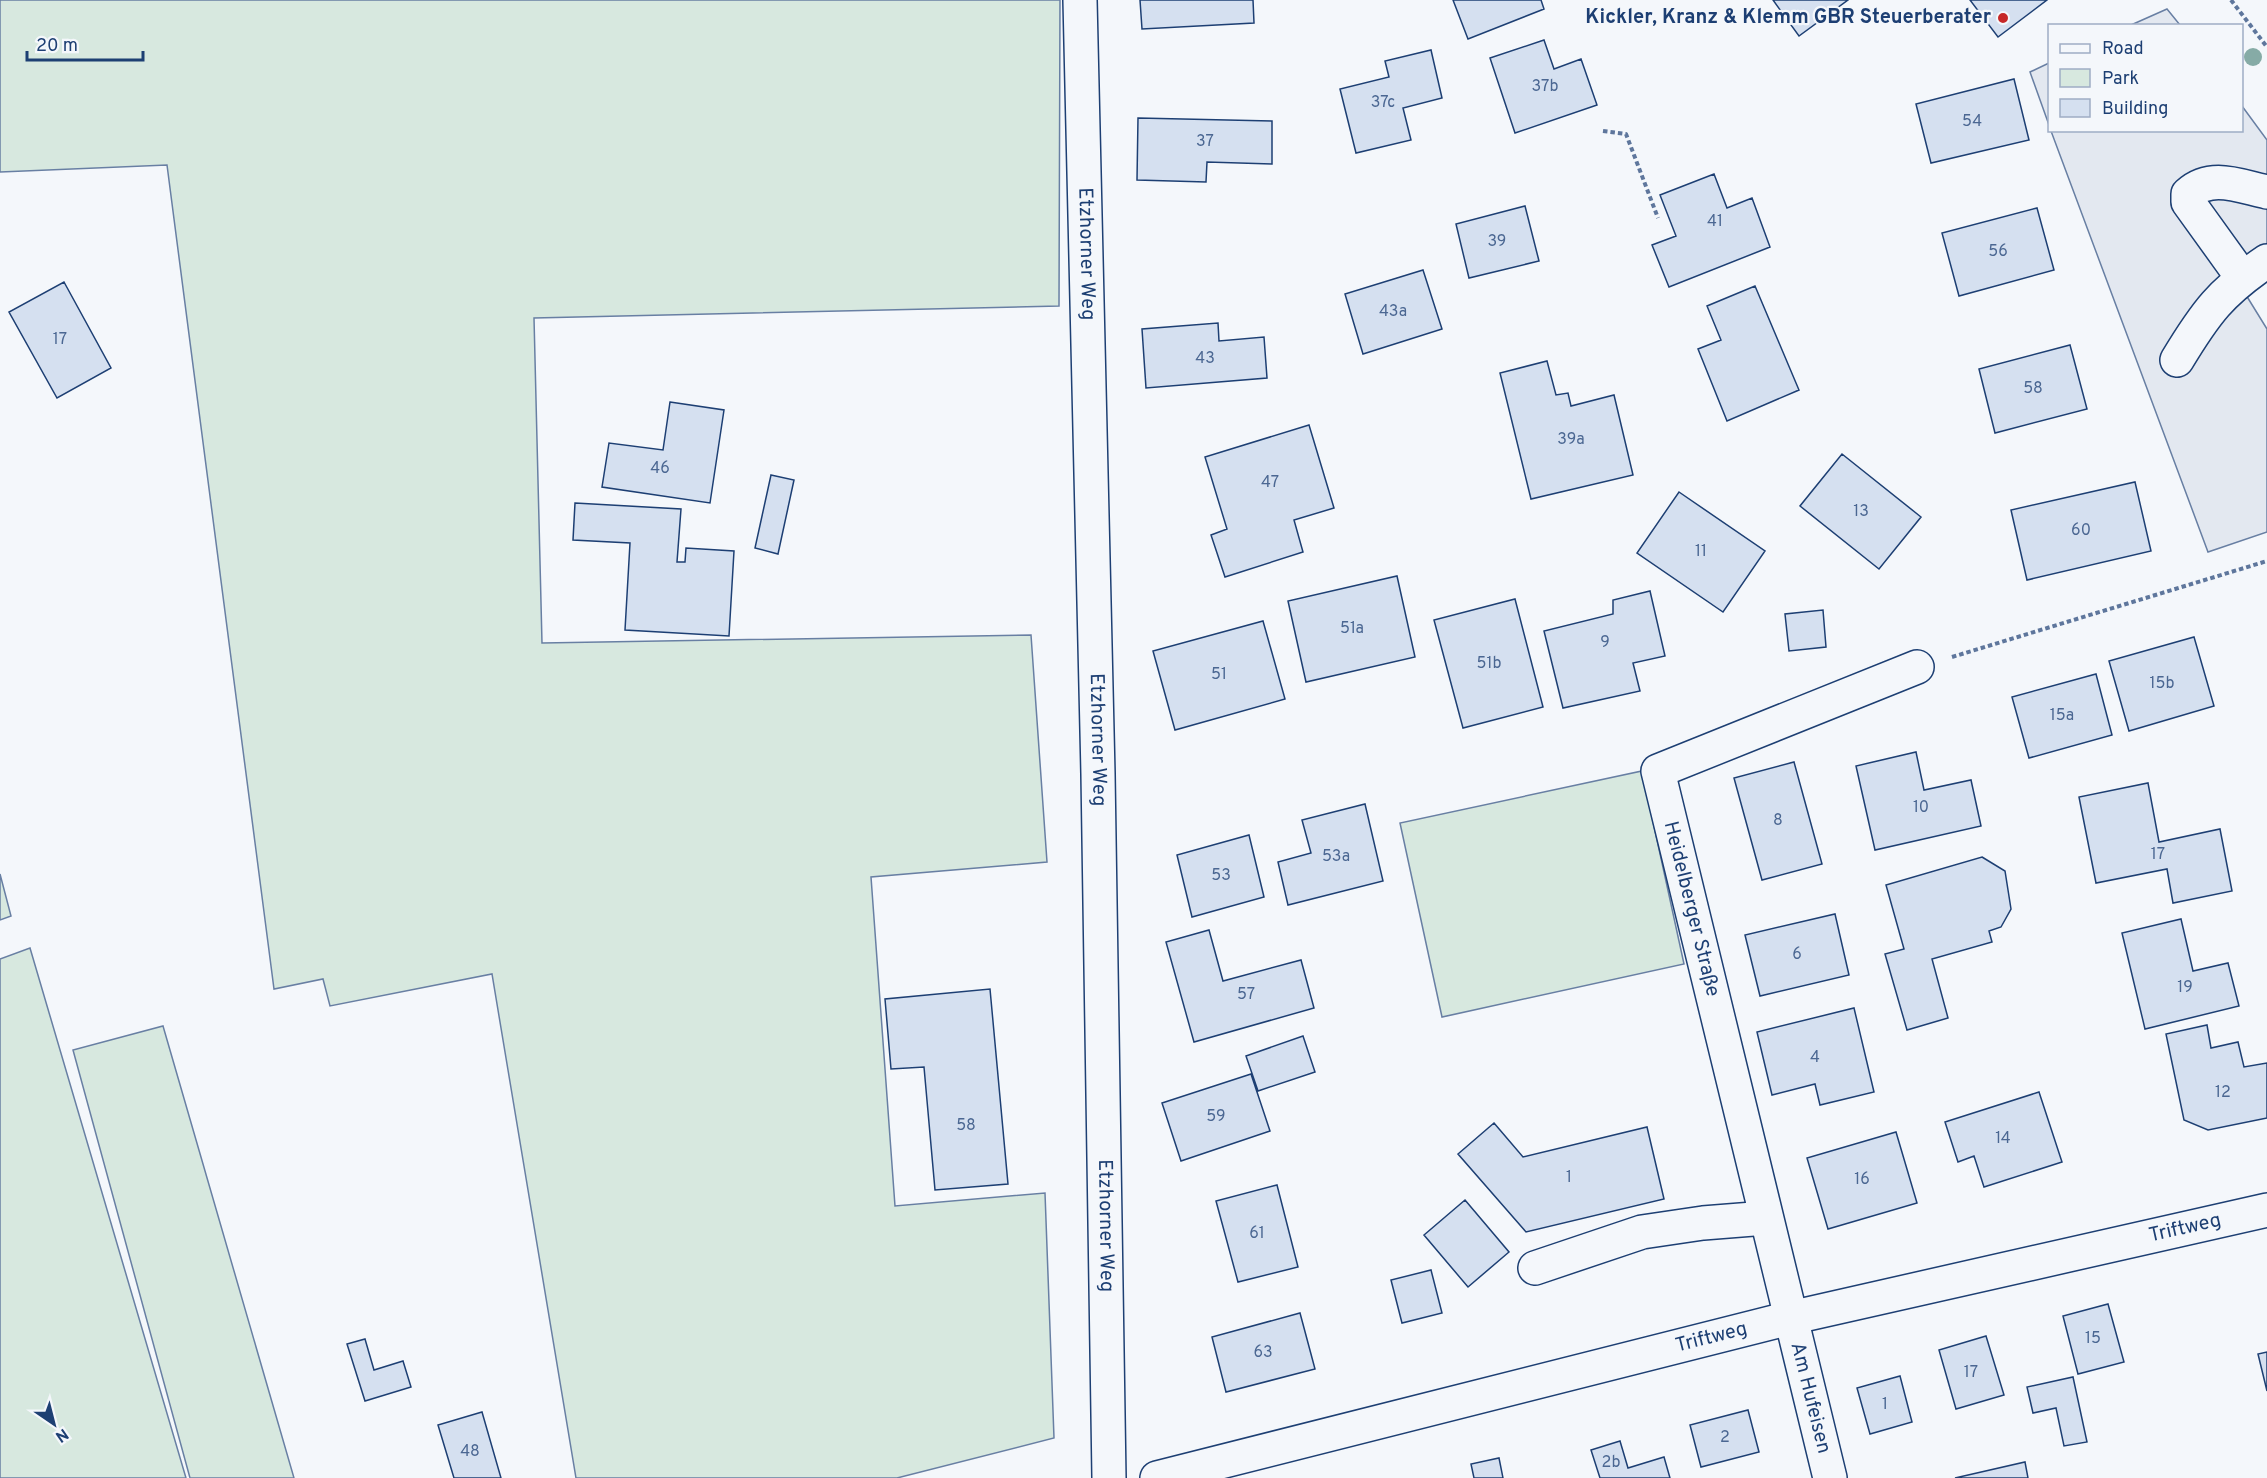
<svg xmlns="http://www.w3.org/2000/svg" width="2267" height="1478" font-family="Overpass,sans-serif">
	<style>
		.green { fill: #d7e8df; stroke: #687fa3; stroke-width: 1.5 }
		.parking { fill: #e3e8f0; stroke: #687fa3; stroke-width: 1.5 }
		.building { fill: #d5e0f0; stroke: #1d3f73; stroke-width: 1.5 }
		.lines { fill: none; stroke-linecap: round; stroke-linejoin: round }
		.minor-casing { stroke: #1d3f73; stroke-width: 36 }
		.path { stroke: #5e769c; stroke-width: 4; stroke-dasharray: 4.5 3; stroke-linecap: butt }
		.minor { stroke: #f4f7fb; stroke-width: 33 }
		.tree { fill: #86aba6 }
		.poi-dot { fill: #c62828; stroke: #f4f7fb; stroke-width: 2 }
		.labels { text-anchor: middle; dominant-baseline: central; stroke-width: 4.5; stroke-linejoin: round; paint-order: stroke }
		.number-label { font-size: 16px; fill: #4b6792 }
		.poi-label { font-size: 20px; font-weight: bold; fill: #1d3f73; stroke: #f4f7fb; text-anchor: end }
		.street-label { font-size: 20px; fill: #1d3f73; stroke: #f4f7fb }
	</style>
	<rect width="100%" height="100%" fill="#f4f7fb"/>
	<path class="green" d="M0 0H1060L1059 306 534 318 542 643 1031 635 1047 862 871 877 895 1206 1045 1193 1054 1438 897 1478H576L492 974 330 1006 323 979 274 989 167 165 0 172Z
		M1642 771 1684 964 1442 1017 1400 823Z
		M0 874 11 916 0 920Z
		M30 948 186 1478H0V959Z
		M163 1026 294 1478H190L73 1050Z"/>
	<path class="parking" d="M2167 9 2180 25H2131Z
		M2049 63V125L2030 72Z
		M2242 106 2267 140V272L2246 295 2267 329V532L2208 552 2051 131 2242 130Z"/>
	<path class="building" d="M1140 0H1253L1254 23 1142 29Z
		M1453 0H1541L1544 9 1468 39Z
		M1773 0H1848L1799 36Z
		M1970 0H2047L1998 37Z
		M1544 40 1554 69 1581 59 1597 105 1515 133 1490 58Z
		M1431 50 1442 98 1403 108 1411 140 1356 153 1340 89 1389 77 1385 61Z
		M2014 79 2029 140 1931 163 1916 104Z
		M1138 118 1272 121V164L1207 162 1206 182 1137 180Z
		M1714 174 1727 208 1752 198 1770 247 1669 287 1652 245 1676 236 1660 195Z
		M1525 206 1539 261 1469 278 1456 224Z
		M2037 208 2054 270 1959 296 1942 233Z
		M1423 270 1442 329 1363 354 1345 294Z
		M64 282 111 368 57 398 9 312Z
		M1755 286 1799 390 1727 421 1698 349 1721 340 1707 306Z
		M1218 323 1219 341 1264 337 1267 378 1146 388 1142 329Z
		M2070 345 2087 409 1995 433 1979 369Z
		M1547 361 1556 395 1568 393 1571 406 1614 395 1633 475 1531 499 1500 373Z
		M670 402 724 410 710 503 602 487 609 443 663 450Z
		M1309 425 1334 508 1294 520 1303 552 1225 577 1211 535 1227 529 1205 457Z
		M1842 454 1921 517 1879 569 1800 506Z
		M771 475 794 480 778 554 755 548Z
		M2135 482 2151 551 2027 580 2011 510Z
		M1679 492 1765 551 1723 612 1637 553Z
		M575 503 681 509 677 562H685L686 548 734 551 729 636 625 630 630 543 573 540Z
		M1397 576 1415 657 1306 682 1288 601Z
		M1650 591 1665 656 1633 663 1640 691 1563 708 1544 631 1613 614V600Z
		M1515 599 1543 707 1463 728 1434 620Z
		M1823 610 1826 647 1789 651 1785 614Z
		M1263 621 1285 699 1175 730 1153 651Z
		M2194 637 2214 706 2129 731 2109 661Z
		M2096 674 2112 735 2029 758 2012 697Z
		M1916 752 1924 790 1971 780 1981 826 1875 850 1856 766Z
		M1794 762 1822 864 1762 880 1734 778Z
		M2148 783 2159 842 2220 829 2232 891 2173 903 2167 869 2096 883 2079 797Z
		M1365 804 1383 881 1288 905 1278 862 1311 853 1302 820Z
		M1249 835 1264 897 1192 917 1177 855Z
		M1982 857 2005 871 2011 909 2001 927 1989 931 1992 942 1932 959 1948 1018 1907 1030 1885 954 1904 949 1886 885Z
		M1835 914 1849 975 1760 996 1745 935Z
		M2181 919 2193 971 2228 963 2239 1006 2145 1029 2122 933Z
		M1209 930 1223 981 1301 960 1314 1008 1194 1042 1166 942Z
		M990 989 1008 1184 935 1190 924 1067 891 1069 885 999Z
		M1854 1008 1874 1092 1820 1105 1815 1084 1772 1095 1757 1032Z
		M2207 1025 2211 1048 2238 1042 2244 1067 2267 1063V1118L2208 1130 2184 1120 2166 1034Z
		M1303 1036 1315 1072 1258 1091 1246 1056Z
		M1251 1074 1270 1131 1181 1161 1162 1103Z
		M2039 1092 2062 1162 1984 1187 1974 1156 1958 1162 1945 1122Z
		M1494 1123 1523 1157 1647 1127 1664 1199 1526 1232 1458 1154Z
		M1896 1132 1917 1203 1828 1229 1807 1158Z
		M1277 1185 1298 1267 1238 1282 1216 1201Z
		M1465 1200 1509 1252 1468 1287 1424 1235Z
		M1431 1270 1442 1313 1402 1323 1391 1280Z
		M2108 1304 2124 1362 2078 1374 2063 1316Z
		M1300 1313 1315 1369 1226 1392 1212 1337Z
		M1986 1336 2004 1395 1956 1409 1939 1350Z
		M365 1339 374 1370 403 1361 411 1387 365 1401 347 1344Z
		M2267 1352V1391L2258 1354Z
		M1900 1376 1912 1422 1870 1434 1857 1388Z
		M2073 1377 2087 1442 2064 1446 2056 1408 2033 1413 2027 1387Z
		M1748 1410 1759 1452 1701 1467 1690 1425Z
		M482 1412 501 1478H454L438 1425Z
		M1620 1441 1628 1468 1664 1457 1670 1478H1600L1591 1450Z
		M1499 1458 1503 1478H1474L1471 1464Z
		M2025 1462 2028 1478H1955Z"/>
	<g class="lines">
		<defs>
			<g id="minor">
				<path id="s1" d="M1080 0 1098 774 1109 1478"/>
				<path d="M2242 277 2188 202V194C2211 173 2239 186 2267 192"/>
				<path d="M2177 360C2206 312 2221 292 2267 261"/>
				<path d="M1535 1268 1642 1232 1703 1223 1766 1218"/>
				<path id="s2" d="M1157 1478 1790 1318 2267 1210"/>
				<path d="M1830 1478 1658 771 1917 667"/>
			</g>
		</defs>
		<use href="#minor" class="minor-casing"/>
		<path class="path" d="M2231 0 2267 47
			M1603 131 1626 134 1658 218
			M1952 657 2267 561"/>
		<use href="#minor" class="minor"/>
	</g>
	<circle class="tree" cx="2253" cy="57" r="9"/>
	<circle class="poi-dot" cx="2003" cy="18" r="6"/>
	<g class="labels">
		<g class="number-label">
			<text x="1545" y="87">37b</text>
			<text x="1383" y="103">37c</text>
			<text x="1972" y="122">54</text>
			<text x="1205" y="142">37</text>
			<text x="1715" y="222">41</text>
			<text x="1497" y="242">39</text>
			<text x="1998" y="252">56</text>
			<text x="1393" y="312">43a</text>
			<text x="60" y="340">17</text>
			<text x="1205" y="359">43</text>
			<text x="2033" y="389">58</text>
			<text x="1571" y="440">39a</text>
			<text x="660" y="469">46</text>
			<text x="1270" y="483">47</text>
			<text x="1861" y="512">13</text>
			<text x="2081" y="531">60</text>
			<text x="1701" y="552">11</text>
			<text x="1352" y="629">51a</text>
			<text x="1605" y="643">9</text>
			<text x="1489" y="664">51b</text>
			<text x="1219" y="675">51</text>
			<text x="2162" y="684">15b</text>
			<text x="2062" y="716">15a</text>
			<text x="1921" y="808">10</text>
			<text x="1778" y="821">8</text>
			<text x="2158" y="855">17</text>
			<text x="1336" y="857">53a</text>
			<text x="1221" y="876">53</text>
			<text x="1797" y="955">6</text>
			<text x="2185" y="988">19</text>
			<text x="1246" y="995">57</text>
			<text x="1815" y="1058">4</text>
			<text x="2223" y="1093">12</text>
			<text x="1216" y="1117">59</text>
			<text x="966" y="1126">58</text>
			<text x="2003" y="1139">14</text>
			<text x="1569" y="1178">1</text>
			<text x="1862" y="1180">16</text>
			<text x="1257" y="1234">61</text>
			<text x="2093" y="1339">15</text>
			<text x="1263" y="1353">63</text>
			<text x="1971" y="1373">17</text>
			<text x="1885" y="1405">1</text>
			<text x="1725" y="1438">2</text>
			<text x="470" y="1452">48</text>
			<text x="1611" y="1463">2b</text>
		</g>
		<g class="poi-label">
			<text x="1991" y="18">Kickler, Kranz &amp; Klemm GBR Steuerberater</text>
		</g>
		<g class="street-label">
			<text stroke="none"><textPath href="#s1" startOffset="254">Etzhorner Weg</textPath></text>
			<text stroke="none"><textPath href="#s1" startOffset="740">Etzhorner Weg</textPath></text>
			<text transform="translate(1691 909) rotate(76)">Heidelberger Straße</text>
			<text stroke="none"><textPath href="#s1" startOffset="1226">Etzhorner Weg</textPath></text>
			<text stroke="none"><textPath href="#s2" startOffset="1058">Triftweg</textPath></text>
			<text stroke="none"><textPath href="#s2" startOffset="572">Triftweg</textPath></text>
			<text transform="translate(1810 1398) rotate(76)">Am Hufeisen</text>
		</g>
	</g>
	<rect x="2048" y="24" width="195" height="108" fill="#f4f7fb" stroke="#9eadc5" stroke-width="1.5"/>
	<rect x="2060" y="44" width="30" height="9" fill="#f4f7fb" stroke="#9eadc5" stroke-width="1.5"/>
	<text x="2102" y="54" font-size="18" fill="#1d3f73">Road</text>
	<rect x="2060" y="69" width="30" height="18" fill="#d7e8df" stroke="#9eadc5" stroke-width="1.5"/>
	<text x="2102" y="84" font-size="18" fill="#1d3f73">Park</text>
	<rect x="2060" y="99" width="30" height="18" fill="#d5e0f0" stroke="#9eadc5" stroke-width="1.5"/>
	<text x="2102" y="114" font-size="18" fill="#1d3f73">Building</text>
	<g transform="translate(54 1424) rotate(145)" stroke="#f4f7fb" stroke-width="4.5" paint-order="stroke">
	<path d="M0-4.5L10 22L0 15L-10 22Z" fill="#1d3f73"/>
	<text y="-9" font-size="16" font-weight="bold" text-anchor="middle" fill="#1d3f73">N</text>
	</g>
	<path d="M27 51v9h116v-9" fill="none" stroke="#1d3f73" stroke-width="3"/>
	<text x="36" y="51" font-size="18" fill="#1d3f73" stroke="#f4f7fb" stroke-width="4.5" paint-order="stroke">20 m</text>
</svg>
